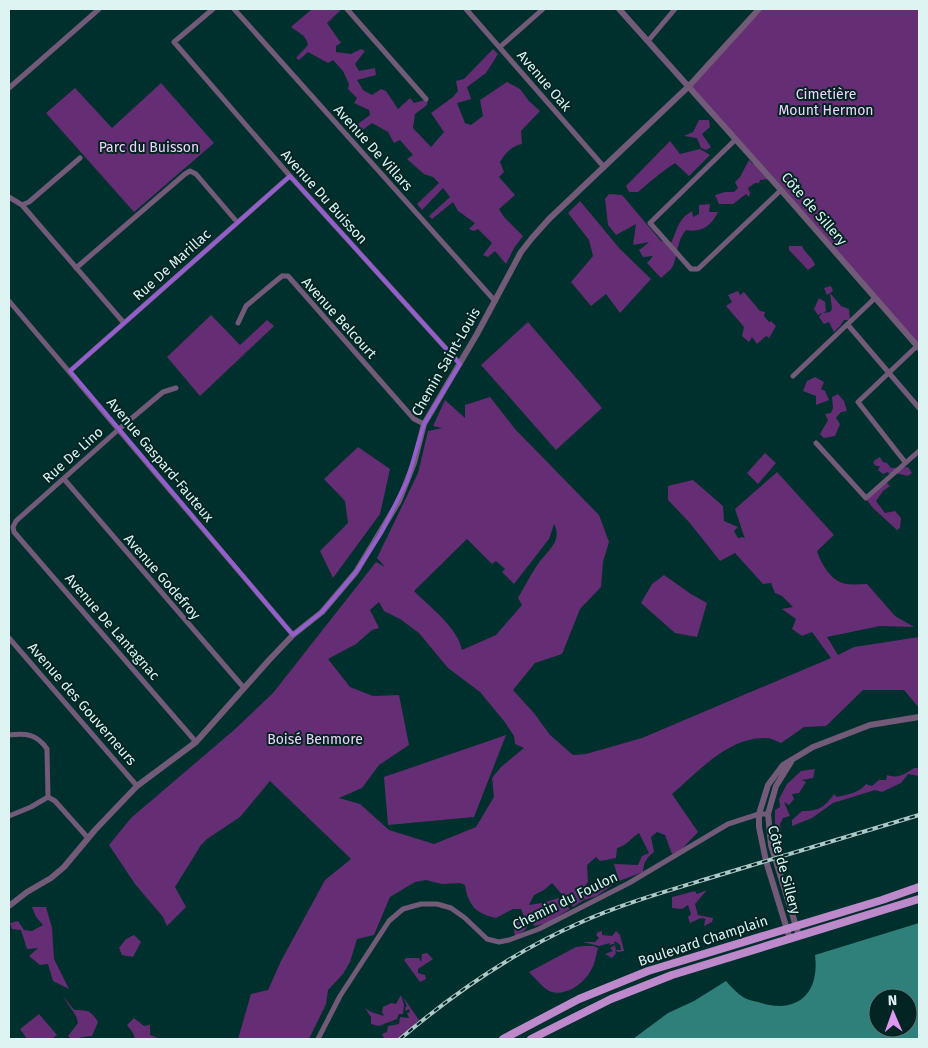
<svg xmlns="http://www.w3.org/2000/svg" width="928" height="1048" font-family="'Fira Sans',sans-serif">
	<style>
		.green { fill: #652d73; fill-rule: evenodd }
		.water { fill: #2f7f7b; fill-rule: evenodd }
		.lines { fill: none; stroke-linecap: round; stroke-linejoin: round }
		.minor { stroke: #735a79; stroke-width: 5 }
		.tertiary { stroke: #735a79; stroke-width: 6 }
		.primary { stroke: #bd89cb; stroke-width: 8 }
		.rail-casing { stroke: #adc9c7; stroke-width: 4 }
		.rail { stroke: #022523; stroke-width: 2; stroke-dasharray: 5.5; stroke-linecap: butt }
		.marked { fill: none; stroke: #945ecc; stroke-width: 4; stroke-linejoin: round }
		.labels { text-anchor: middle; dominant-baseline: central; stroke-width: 4; stroke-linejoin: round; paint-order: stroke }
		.street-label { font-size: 14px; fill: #ddf4f2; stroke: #022523 }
		.park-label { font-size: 14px; fill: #f2d3fb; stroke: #022523 }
	</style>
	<rect width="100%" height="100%" fill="#00302e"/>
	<path class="green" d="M312 9H342L327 23 341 43 336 46V52L351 54 361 49 365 51 355 64 359 71 375 68 376 75 357 80 363 90 372 95 381 89 386 91 398 109 410 98 414 103 428 99 427 105 415 114 413 128 431 147 444 132 431 113 453 97 458 91 456 81 464 79 493 49 498 54 486 73 467 87 471 99 457 103 465 123 471 125 483 116 480 100 507 82 520 89 529 101 540 111 521 131 522 144C512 146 505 153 500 162L504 172 499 177 515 195 499 209 504 217 523 236 514 248 506 264 495 251 488 257 483 255 492 243 478 229 474 231 469 229 475 223 458 211 453 202 432 219 429 216 450 197 443 188 422 210 417 204 439 183 433 177 424 174 407 159 413 155 400 140 394 143 388 132 372 123 361 131 355 126 370 115 369 110 354 103 357 98 348 89 349 84 343 71 333 60 328 63 308 52 299 60 296 58 308 45C306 34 298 33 291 27Z
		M763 9H919V348L771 179 760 180 759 183H755L748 188 750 193 749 197 746 194 733 204H719L715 195 725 192H734L738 188 735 182 740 177 749 160 753 164H756L689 86Z
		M161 83 214 143 134 212 46 113 75 88 112 128Z
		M699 120H709L710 127 702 134 711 147 706 150 701 148 697 138 684 136 693 132Z
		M670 141 680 154 700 149 710 155 689 176 675 163C661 172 650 182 638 192H629L626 186Z
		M609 194 622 195 661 241 671 243C678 229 677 220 692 211L693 217 699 214V205L710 204 709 212H718C712 225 702 233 686 230 675 243 678 260 671 269 668 272 664 275 661 278L647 263 653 256 643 257 639 250 642 248 649 242 633 245 636 224 616 235 608 225 605 199Z
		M580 201 620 249 651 279 620 313 606 294 591 306 571 282 593 256 589 240 568 213Z
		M789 246H802C806 255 812 256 815 265L808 270 789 250Z
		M831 286 833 291 830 293 841 306 849 309 850 320H844L840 326 834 332 829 322 824 324 819 317 822 313 818 315 814 309 819 298 825 302 826 311 823 313 830 312 832 309 830 293 827 295 824 288Z
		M738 291 740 295 744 292 760 311 765 312 764 316 769 322 771 321 776 326 769 338 766 336 757 344 752 337 749 342 742 336 744 327 726 306 732 302 728 295Z
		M211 315 240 345 267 320 274 326 200 396 167 357Z
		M528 322 602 408 556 450 481 365Z
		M815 377 824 382 821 389 825 391 829 400 816 405V396L803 391 807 381Z
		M838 394 844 401 847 411 841 412 836 418 840 424 835 436 824 438 820 434 828 420 825 414 831 413 833 408 832 397Z
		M490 397 515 429 599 515 609 542 603 562 601 587 580 609 562 654 535 663 513 690 534 713 550 735 573 755 586 754 642 738 831 658 812 632 802 636 792 629 796 619 782 609 793 607 782 596 775 593 771 583 763 584 735 553 720 561 689 522 668 500V486L693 480 723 506 724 521 738 527 734 531 738 538 743 537 745 539 735 509 777 472 834 535 817 551C821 564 831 581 846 584 852 585 860 584 867 584L895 616 914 627 880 626 827 637 838 655 854 647 919 637V708L904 690H863L826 726 804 727 781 743C776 741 771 738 766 738 728 737 698 772 672 794L698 832 681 850 672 854 665 835 657 832 651 837 654 852C646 858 644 862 643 872L619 881 614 864 638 865 642 856 649 853 639 833C631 838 626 846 617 848L616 858 600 861 596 857 587 865 588 882 585 886 606 879 615 883 597 896 584 900 573 907 552 883 544 890 534 895 529 905 542 903 559 898 570 909 547 923 535 926 530 922 525 930 515 937 513 923 525 919 521 909H513L496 918C476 914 468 905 465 885L460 883 442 884 426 880 415 882 390 897 374 935 357 939 350 962 343 974 328 990 326 1004 309 1039H238L251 994 268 990 281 961 325 880 351 859 270 781 240 817 207 839 201 845 175 887 186 907 167 926 163 917 135 884 109 845 131 818 234 730 273 693 376 562 385 567 377 558 418 473 428 431 442 428 433 426 445 400 465 418V405ZM554 524C564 542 544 553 536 567 529 577 524 588 518 598L522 605 496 635 462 650C458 628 429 606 414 591L467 539 492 564 496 561 505 569 502 572 514 584 549 539ZM379 602 384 611 400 619 419 633 448 668 480 692 504 721 514 736 515 744 524 748 501 767 492 778 494 797 476 827 434 844 389 830 360 804 339 798 362 788 379 765 409 745 399 695 373 696 350 687 328 659 356 644 372 630 379 628 370 610Z
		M358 447 390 469 380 514 333 578 320 551 348 523 345 501 324 479Z
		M765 453 776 463 758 484 747 473Z
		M880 457 883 462 887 463 891 468 908 467 912 473 908 476 895 473 889 474 888 472 883 474 878 470 880 466H876L873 463 875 460Z
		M886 482 890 486 883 491 876 501 885 513 895 511 901 518 900 528 897 530 873 508 866 499Z
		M664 575 691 594 707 603 697 637 675 633 641 603 652 584Z
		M506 735 474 817 388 825 384 777Z
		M914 768H919V776L908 774 901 783 882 792 875 790 833 803 812 818 792 826V820L802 811C818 812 826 806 834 794L837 797C849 794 859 793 866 784L872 786 879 780H886L887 775C898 779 905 774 914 768Z
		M815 769 813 778 802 780 806 782 799 793 792 794 794 799 789 805 784 802 790 816 783 818 780 824 781 833H775V810L780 807 779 799 787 784 801 771Z
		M707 890 695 904 698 915 713 918 712 922 704 926 705 920 706 919 701 918 690 923 688 917 691 914 688 905 682 909 672 908V897L695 891 697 894Z
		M32 907H46L52 928 54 959 69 989 53 981 48 964 40 965 29 956 38 948 27 949 21 930 12 929 10 923 18 921 24 930 32 931 43 925 36 917Z
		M602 931V935L612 936 616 931 620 935 624 951 618 952 615 950 616 953 612 958 605 954 613 951 610 948 615 945 616 950H621L620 945 615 941 614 944 609 945 610 943 599 946 583 942H595L599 938 596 935 598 932Z
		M134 935 141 942 133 957 122 955 119 948 126 939Z
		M584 946H594L598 948C596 955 595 964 591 970 585 983 564 998 549 991 542 987 535 978 529 972L576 947Z
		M427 953 433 959 418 969V973L425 975 426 979 420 982 404 960 406 958H419L421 962 422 954Z
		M62 995 74 1010C87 1010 91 1010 98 1022L92 1036C84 1036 78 1039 71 1039L68 1036 78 1023 76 1016Z
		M401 995 404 1005 403 1014H399L397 1019 379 1026 371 1024V1017L365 1008 371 1012 384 1016 382 1012 383 1007 391 1003 396 1004Z
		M403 997 419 1020 399 1039H382L384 1038 382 1034 387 1032 388 1026 399 1024 400 1017 409 1018 407 1013 410 1012 409 1009 406 1011 405 1008 407 1006Z
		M39 1014 57 1035 52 1039H27L20 1029Z
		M134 1018 144 1026 150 1025V1035L161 1039H135L133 1033 127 1025Z"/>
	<path class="water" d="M919 923V1039H633L668 1013 694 1001 726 981C731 987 737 993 743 997 748 1000 753 1001 758 1002 796 1015 820 995 815 955ZM878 998H908V1028H878Z"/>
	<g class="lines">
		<path class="minor" d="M213 9 174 42 290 176 460 364
			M234 9 495 301
			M347 9 426 99
			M466 9 604 167
			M648 41 675 9
			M500 47 543 9
			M9 88 99 9
			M735 140 650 223 691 269H698L781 190
			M9 197 22 205 29 202 80 158
			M22 205 124 323
			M76 268 185 174 190 171 196 174 237 222
			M9 301 293 635
			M238 323 246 306 282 276H288L414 419 424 424
			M848 325 919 408
			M70 371 290 176
			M793 376 875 298
			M176 388 163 392 119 429 16 521 13 527 14 532 196 742
			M816 443 866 498 919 451
			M905 462 858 402 917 346
			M64 479 244 688
			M9 638 137 786
			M9 735C26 733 37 734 47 749L48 797
			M48 797 55 801 88 838
			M9 816 31 807 48 797
			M318 1039 340 996 389 921 403 909 421 904H437L451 908 465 918 487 939 499 942 509 940 539 929 629 883 728 824 759 814H768"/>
		<path class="tertiary" d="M619 9 781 190 919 348
			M791 762 776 786 768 814 771 845 799 936
			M9 906 27 892 51 878 64 867 95 830 137 786 196 742 270 659 293 635 322 612 356 572 399 501 414 463 424 424 477 334 521 252 532 238 549 219 689 86 759 9
			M790 939 766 861 759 827V814L768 785 783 765 813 747 870 725 919 717"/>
		<path class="primary" d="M503 1039 579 999 648 971 882 900 919 887
			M531 1039 611 999 672 975 919 899"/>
		<defs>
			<path id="rail" d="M400 1039C454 993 512 953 577 924 621 904 667 891 713 877 782 856 850 836 919 815"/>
		</defs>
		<use href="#rail" class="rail-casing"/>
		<use href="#rail" class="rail"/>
	</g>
	<path class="marked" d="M290 176 460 364 424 424 407 481 381 533 356 572 322 612 293 635 70 371Z"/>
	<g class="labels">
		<g class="street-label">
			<text transform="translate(544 81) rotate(49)">Avenue Oak</text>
			<text transform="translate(373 148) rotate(48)">Avenue De Villars</text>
			<text transform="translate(324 197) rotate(48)">Avenue Du Buisson</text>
			<text transform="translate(814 209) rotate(49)">Côte de Sillery</text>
			<text transform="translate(172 265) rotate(-42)">Rue De Marillac</text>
			<text transform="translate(339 318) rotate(48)">Avenue Belcourt</text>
			<text transform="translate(446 362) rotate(-60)">Chemin Saint-Louis</text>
			<text transform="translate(73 455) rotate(-42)">Rue De Lino</text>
			<text transform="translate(160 460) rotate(50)">Avenue Gaspard-Fauteux</text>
			<text transform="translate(162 577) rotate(49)">Avenue Godefroy</text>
			<text transform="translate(112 627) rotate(49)">Avenue De Lantagnac</text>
			<text transform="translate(82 704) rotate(49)">Avenue des Gouverneurs</text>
			<text transform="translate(784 870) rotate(75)">Côte de Sillery</text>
			<text transform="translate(565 901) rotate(-26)">Chemin du Foulon</text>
			<text transform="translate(703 941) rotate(-18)">Boulevard Champlain</text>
		</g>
		<g class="park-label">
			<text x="826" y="94">Cimetière<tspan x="826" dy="16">Mount Hermon</tspan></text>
			<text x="149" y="147">Parc du Buisson</text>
			<text x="315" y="739">Boisé Benmore</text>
		</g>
	</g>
	<rect width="928" height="1048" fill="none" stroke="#ddf4f2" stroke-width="20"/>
	<g transform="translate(893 1013) rotate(358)"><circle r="24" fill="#022523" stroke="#5a7876"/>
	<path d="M0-4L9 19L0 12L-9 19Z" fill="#df98f1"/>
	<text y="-8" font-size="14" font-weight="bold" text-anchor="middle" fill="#ddf4f2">N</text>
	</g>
</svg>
